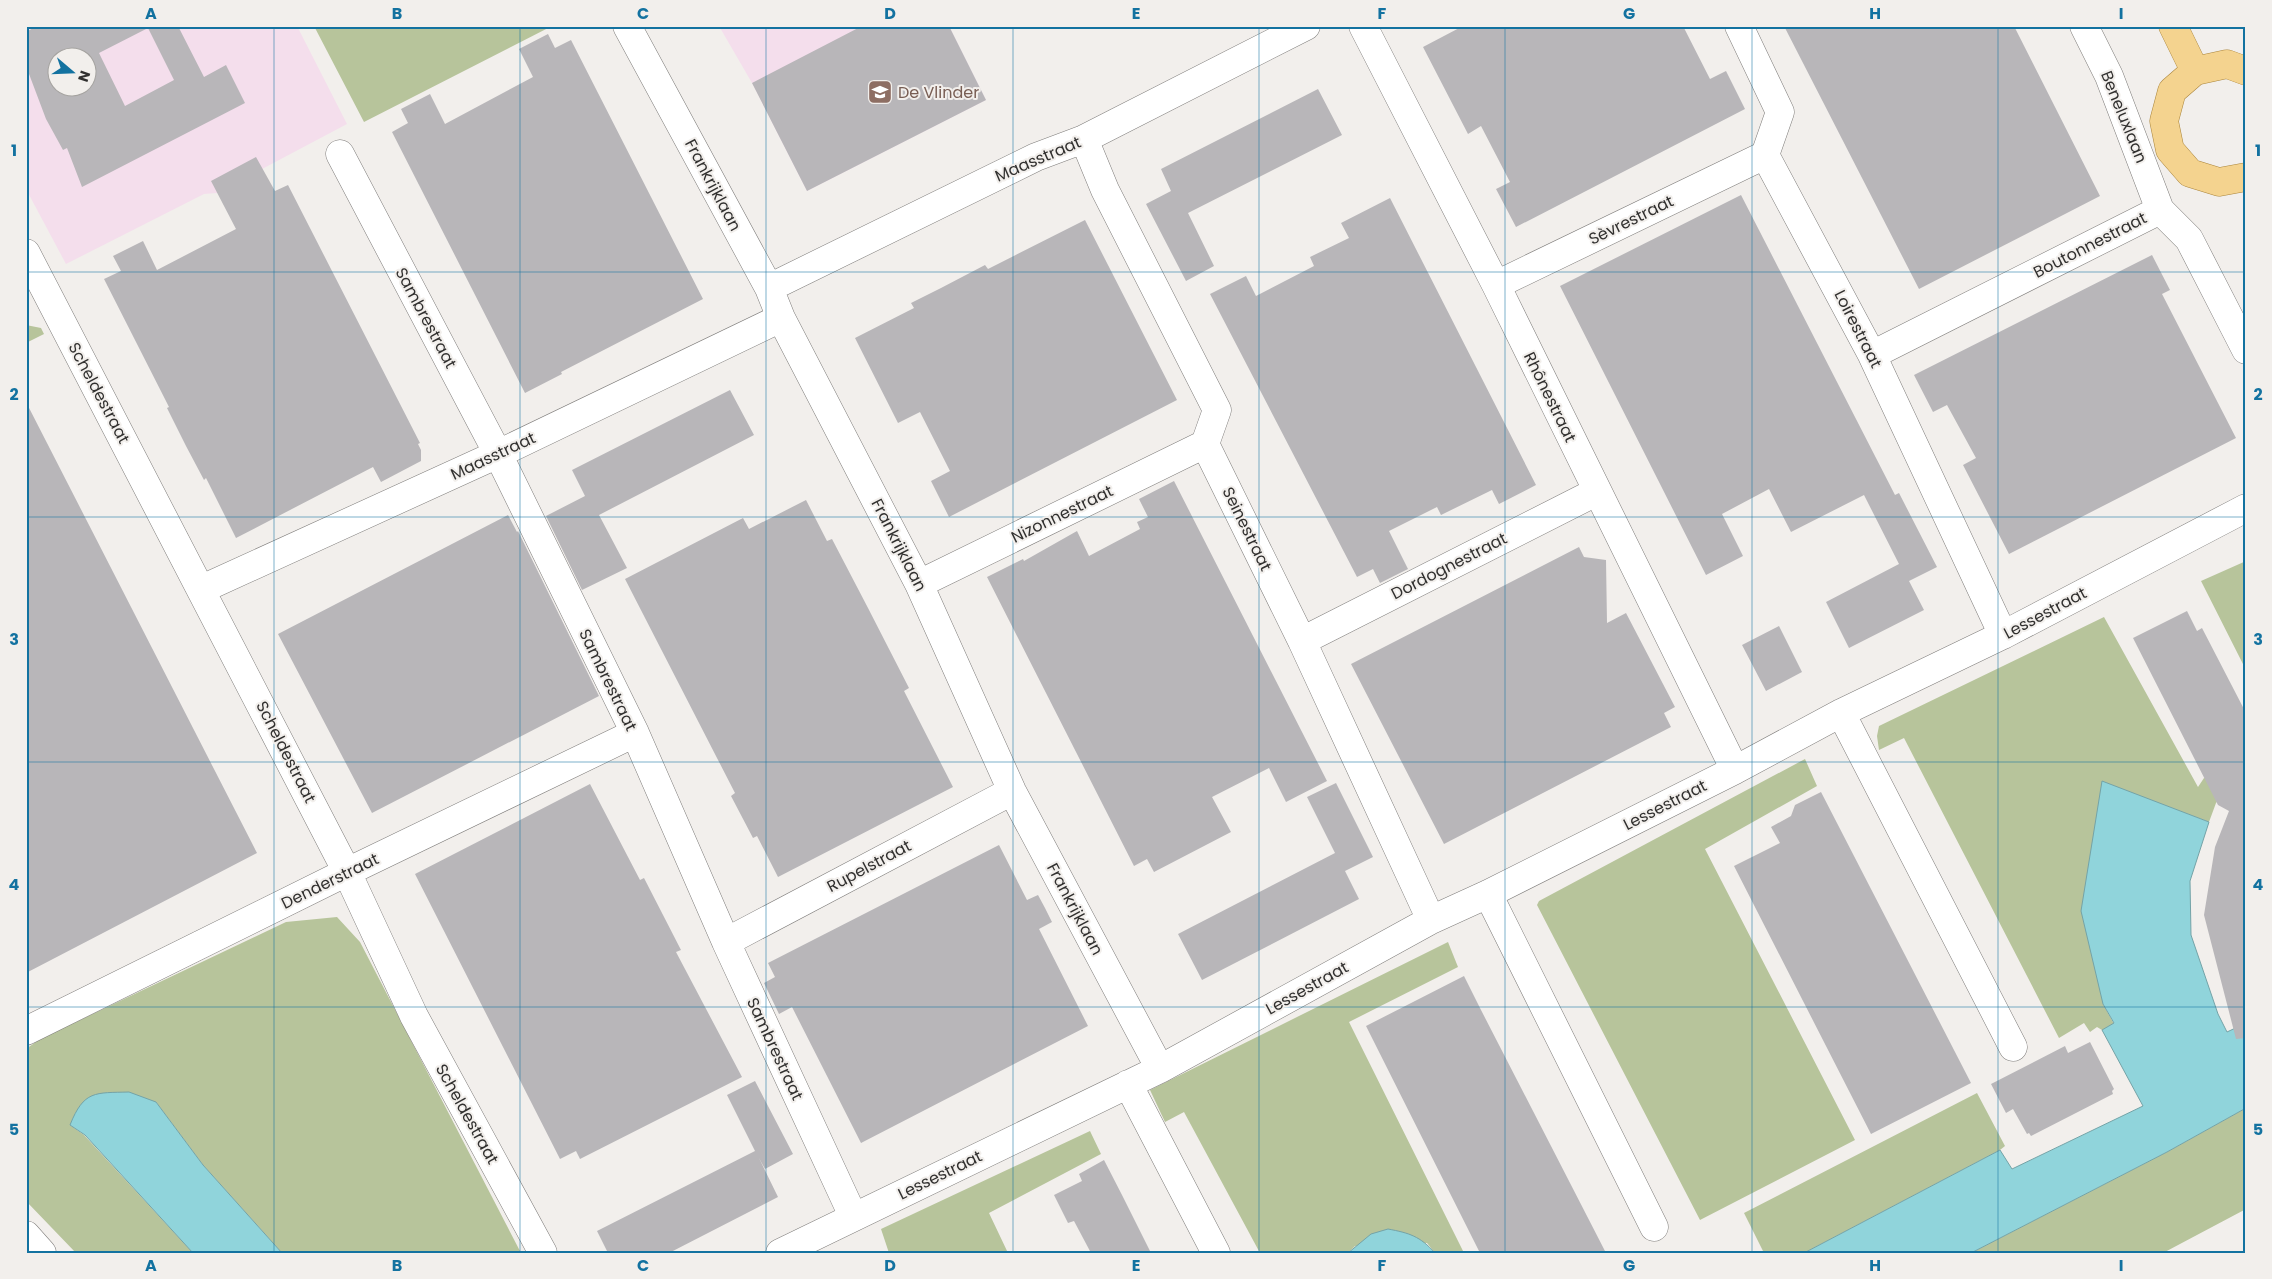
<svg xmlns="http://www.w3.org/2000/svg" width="2272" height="1279" font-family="Poppins,sans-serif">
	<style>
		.education { fill: #f4deec; fill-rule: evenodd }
		.green { fill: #b7c49b }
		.water { fill: #90d4db; stroke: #74a3a7 }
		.building { fill: #b8b6b9; fill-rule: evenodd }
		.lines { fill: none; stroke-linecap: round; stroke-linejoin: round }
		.minor-casing { stroke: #7f7d7b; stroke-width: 29 }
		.major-casing { stroke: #ab863d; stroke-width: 29 }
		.minor { stroke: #fff; stroke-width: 28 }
		.major { stroke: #f4d38f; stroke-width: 28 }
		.grid { fill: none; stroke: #1372a0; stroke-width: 1; stroke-opacity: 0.55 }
		.labels { text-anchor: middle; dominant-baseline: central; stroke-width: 4; stroke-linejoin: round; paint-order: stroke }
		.education-label { font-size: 16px; fill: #785e54; stroke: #f2efec; text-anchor: start }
		.street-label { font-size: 16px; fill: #31302f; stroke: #f2efec }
		.neatline { fill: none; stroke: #1372a0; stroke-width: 2 }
		.grid-label { font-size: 16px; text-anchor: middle; font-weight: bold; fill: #1372a0 }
	</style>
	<rect width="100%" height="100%" fill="#f2efec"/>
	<path class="education" d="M26 26H297L347 124 217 193 204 194 66 264 26 189ZM58 58H88V88H58Z
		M719 26H949L986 100 807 191 752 83Z"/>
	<path class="green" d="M314 26H552L364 122Z
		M26 325 41 328 44 334 26 343Z
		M2246 561V670L2201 581Z
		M2104 617 2198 787 2204 778 2231 781 2216 803 2209 822 2102 782 2103 1004 2114 1024 2102 1030 2097 1027 2090 1032 2084 1023 2059 1038 1904 738 1879 750 1877 736 1879 726Z
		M1805 759 1817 786 1705 849 1855 1140 1700 1220 1537 905 1539 901Z
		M337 917 360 942 521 1253H282L203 1165 156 1102 70 1125 84 1135 193 1253H76L26 1201V1049L40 1039 286 922Z
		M1448 942 1458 967 1349 1022 1464 1253H1435L1427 1243 1355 1246 1348 1253H1260L1184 1112 1165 1122 1150 1090Z
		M1977 1093 2005 1146 2000 1150 1804 1253H1764L1744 1213Z
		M2246 1108V1209L2163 1253H1971L2167 1152Z
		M1090 1131 1101 1154 989 1213 1008 1253H889L881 1229Z"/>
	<path class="water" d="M2102 781 2209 822 2190 881 2191 935 2218 1014 2227 1032 2246 1023V1108L2167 1152 1971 1253H1804L2000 1150 2012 1169 2143 1106 2102 1030 2114 1023 2103 1004 2081 911Z
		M129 1092 156 1102 203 1165 282 1253H193L85 1135 70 1125C84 1090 95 1093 129 1092Z
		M1388 1229C1409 1233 1420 1236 1435 1253H1348L1371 1234Z"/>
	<path class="building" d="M37 26H178L204 77 226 65 245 103 82 187 67 148 63 150 46 119 26 66V32ZM148 28 174 80 125 106 99 53ZM58 58H88V88H58Z
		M862 26H949L986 100 807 191 752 83Z
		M1463 26H1683L1710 79 1726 71 1745 109 1516 227 1496 189 1510 182 1481 126 1468 134 1423 47Z
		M1784 26H2014L2100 196 1919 289Z
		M548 34 555 48 571 40 703 299 561 372 562 374 525 393 392 132 408 123 401 109 430 94 445 124 533 77 519 49Z
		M1318 89 1342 135 1188 213 1214 266 1186 281 1146 204 1171 191 1161 169Z
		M256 157 275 191 288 185 420 443 418 444 421 450V461L381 482 373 467 236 538 206 478 204 480 186 446 167 408 169 407 104 279 121 271 113 256 143 241 157 270 236 229 211 181Z
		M1741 195 1895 495 1899 493 1937 567 1909 581 1924 610 1849 648 1826 602 1899 564 1864 495 1791 532 1769 489 1722 514 1743 556 1706 575 1560 286Z
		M1390 198 1536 485 1499 504 1492 490 1441 515 1437 507 1389 531 1408 569 1380 583 1373 569 1357 577 1210 294 1246 276 1256 296 1314 266 1310 257 1349 238 1341 223Z
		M1085 220 1177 400 949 517 931 481 950 471 920 412 898 423 855 338 914 308 911 303 941 288 985 265 988 269Z
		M2152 255 2170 290 2162 294 2236 438 2009 554 1963 465 1976 458 1947 405 1933 412 1914 375Z
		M730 390 754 435 599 515 627 568 582 590 546 516 585 496 572 470Z
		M26 402 257 853 26 973Z
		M1174 481 1327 781 1286 802 1269 768 1212 797 1231 832 1154 872 1147 859 1134 866 987 577 1023 559 1024 561 1077 531 1089 556 1140 529 1137 522 1148 517 1139 499Z
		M806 500 827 541 832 539 868 608 909 688 904 691 953 787 778 877 757 836 753 838 731 796 735 793 625 579 743 518 749 529Z
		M508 515 517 532 518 531 599 696 372 813 278 634Z
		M1579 547 1584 557 1606 560 1607 623 1626 613 1675 707 1664 713 1671 727 1444 844 1351 664Z
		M2187 611 2197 631 2202 628 2246 713V1038L2236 1039 2204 915 2215 847 2229 811 2218 805 2133 638Z
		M1779 626 1802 672 1766 691 1742 645Z
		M1336 783 1373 857 1345 871 1359 899 1202 980 1178 934 1335 853 1307 797Z
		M590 784 640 880 644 878 681 950 676 952 742 1077 580 1159 576 1151 560 1159 415 874Z
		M1821 792 1971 1083 1871 1134 1734 866 1780 843 1771 827 1791 816 1795 805Z
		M999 845 1027 900 1038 895 1045 908 1052 922 1039 929 1088 1026 861 1143 792 1007 779 1014 764 983 775 977 768 963Z
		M1464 976 1481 1010 1606 1253H1480L1366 1026Z
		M2090 1042 2114 1089 2112 1091 2113 1094 2031 1136 2029 1133 2027 1134 2013 1109 2006 1113 1991 1084 2065 1046 2068 1053Z
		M755 1081 793 1154 765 1169 759 1158 778 1197 669 1253H608L597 1231 755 1151 727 1095Z
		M1104 1160 1122 1195 1151 1253H1091L1074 1221 1068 1223 1054 1195 1082 1181 1079 1174Z"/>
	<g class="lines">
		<defs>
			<path id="minor" d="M627 26 769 288 781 318 919 584 1012 791 1160 1069
				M1363 26 1496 285 1735 770
				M1739 26 1780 112 1765 155 1872 355 2003 635
				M2084 26 2109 76 2160 210 2189 239 2246 350
				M1084 139 1105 190 1217 410 1205 444 1302 641 1431 920
				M340 154 498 454 635 733 726 942 853 1216
				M26 253 347 872 414 1016 543 1253
				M1496 285 1765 155
				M769 288 1036 157 1084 139 1306 26
				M1872 355 2160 210
				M919 584 1205 444
				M202 589 498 454 781 318
				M1302 641 1596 492
				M1841 713 2013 1047
				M1488 894 1654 1227
				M726 942 1012 791
				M26 1031 347 872 635 733
				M1128 1084 1216 1253
				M26 1235 42 1253
				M780 1253 1160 1069 1431 920 1488 894 1735 770 1841 713 2003 635 2246 508"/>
			<path id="major" d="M2173 26 2195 71
				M2246 71 2227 64 2195 71 2172 91 2164 121 2170 150 2190 173 2219 182 2246 177"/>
		</defs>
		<use href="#minor" class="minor-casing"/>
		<use href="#major" class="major-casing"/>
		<use href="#minor" class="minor"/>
		<use href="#major" class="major"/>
	</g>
	<path class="grid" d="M274 26V1253M520 26V1253M766 26V1253M1013 26V1253M1259 26V1253M1505 26V1253M1752 26V1253M1998 26V1253M26 272H2246M26 517H2246M26 762H2246M26 1007H2246"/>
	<defs>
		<symbol id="school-square" viewBox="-11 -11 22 22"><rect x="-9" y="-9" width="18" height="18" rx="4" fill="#8d6e63" stroke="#f2efec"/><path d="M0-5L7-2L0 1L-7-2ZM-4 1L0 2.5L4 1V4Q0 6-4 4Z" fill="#fff"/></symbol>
	</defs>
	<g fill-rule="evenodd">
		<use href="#school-square" x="866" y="78" width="28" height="28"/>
	</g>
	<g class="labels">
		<g class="education-label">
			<text x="898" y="92">De Vlinder</text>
		</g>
		<g class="street-label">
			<text transform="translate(2124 117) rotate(68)">Beneluxlaan</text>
			<text transform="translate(1038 159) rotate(-23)">Maasstraat</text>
			<text transform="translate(713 185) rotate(62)">Frankrijklaan</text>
			<text transform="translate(1631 220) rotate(-26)">Sèvrestraat</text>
			<text transform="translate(2090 245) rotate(-27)">Boutonnestraat</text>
			<text transform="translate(426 318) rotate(62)">Sambrestraat</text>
			<text transform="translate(1858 329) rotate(63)">Loirestraat</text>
			<text transform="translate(99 393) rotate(62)">Scheldestraat</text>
			<text transform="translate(1550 397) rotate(64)">Rhônestraat</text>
			<text transform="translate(493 456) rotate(-25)">Maasstraat</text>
			<text transform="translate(1062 514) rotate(-26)">Nizonnestraat</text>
			<text transform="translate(1247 529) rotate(64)">Seinestraat</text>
			<text transform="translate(899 545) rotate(63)">Frankrijklaan</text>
			<text transform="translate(1449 566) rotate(-27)">Dordognestraat</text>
			<text transform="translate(2045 613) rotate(-28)">Lessestraat</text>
			<text transform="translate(608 680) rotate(64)">Sambrestraat</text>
			<text transform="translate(286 752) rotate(63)">Scheldestraat</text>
			<text transform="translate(1665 805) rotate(-27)">Lessestraat</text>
			<text transform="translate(869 866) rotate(-28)">Rupelstraat</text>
			<text transform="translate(330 881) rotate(-26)">Denderstraat</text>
			<text transform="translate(1075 909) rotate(62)">Frankrijklaan</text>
			<text transform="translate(1307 988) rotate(-29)">Lessestraat</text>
			<text transform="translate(775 1049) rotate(65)">Sambrestraat</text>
			<text transform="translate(467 1114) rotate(61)">Scheldestraat</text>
			<text transform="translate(940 1175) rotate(-26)">Lessestraat</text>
		</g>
	</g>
	<rect width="2272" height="1279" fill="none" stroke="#f2efec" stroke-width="55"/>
	<g transform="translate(72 72) rotate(109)"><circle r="24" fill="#f2efec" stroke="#a5a3a0"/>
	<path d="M0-4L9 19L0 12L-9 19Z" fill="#1372a0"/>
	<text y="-8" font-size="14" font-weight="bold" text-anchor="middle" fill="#31302f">N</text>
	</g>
	<rect x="28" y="28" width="2216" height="1224" class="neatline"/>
	<g class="grid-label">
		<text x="151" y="19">A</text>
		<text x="397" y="19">B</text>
		<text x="643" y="19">C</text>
		<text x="890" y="19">D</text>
		<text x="1136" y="19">E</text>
		<text x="1382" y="19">F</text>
		<text x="1629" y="19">G</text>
		<text x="1875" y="19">H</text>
		<text x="2121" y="19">I</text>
		<text x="14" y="156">1</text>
		<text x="2258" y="156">1</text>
		<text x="14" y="400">2</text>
		<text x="2258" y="400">2</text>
		<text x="14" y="645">3</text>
		<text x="2258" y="645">3</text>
		<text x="14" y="890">4</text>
		<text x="2258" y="890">4</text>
		<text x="14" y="1135">5</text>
		<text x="2258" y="1135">5</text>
		<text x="151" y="1271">A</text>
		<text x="397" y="1271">B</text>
		<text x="643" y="1271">C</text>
		<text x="890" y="1271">D</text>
		<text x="1136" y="1271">E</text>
		<text x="1382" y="1271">F</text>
		<text x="1629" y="1271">G</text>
		<text x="1875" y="1271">H</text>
		<text x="2121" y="1271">I</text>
	</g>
</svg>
